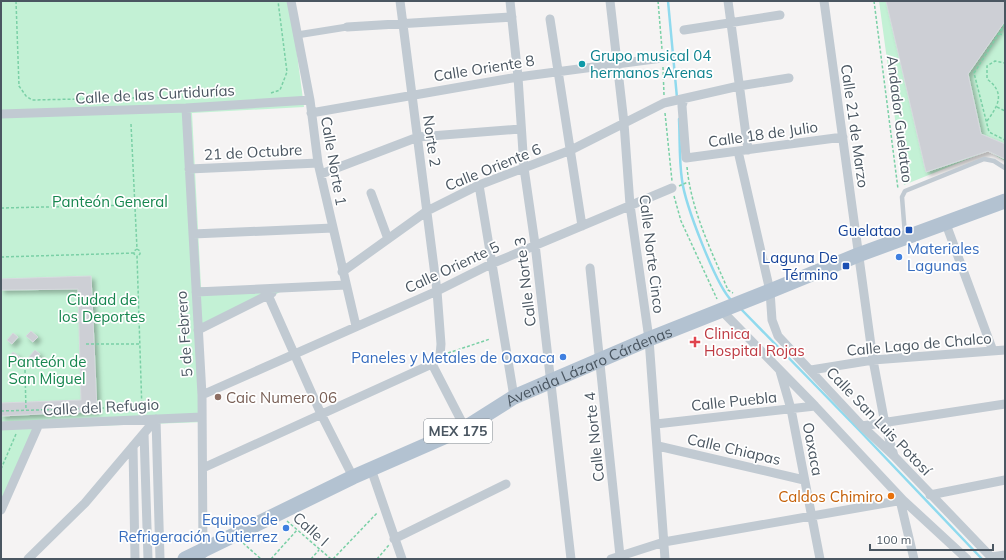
<svg xmlns="http://www.w3.org/2000/svg" width="1006" height="560" font-family="Mulish,sans-serif">
	<style>
		.green { fill: #c3f1d5 }
		.lines { fill: none; stroke-linecap: round; stroke-linejoin: round }
		.stream { stroke: #90daee; stroke-width: 2.5 }
		.building { fill: #cdcfd5; stroke: #d7d9de; filter: url(#shadow) }
		.path { stroke: #7ad0a6; stroke-width: 1.5; stroke-dasharray: 3 2; stroke-linecap: butt }
		.service { stroke: #c1cad2; stroke-width: 4.5 }
		.pedestrian { stroke: #c1cad2; stroke-width: 7 }
		.minor { stroke: #c1cad2; stroke-width: 9 }
		.primary { stroke: #b3c2d1; stroke-width: 15 }
		.culture-dot { fill: #0f9aa8; stroke: #fff; stroke-width: 1.5 }
		.transit-dot { fill: #1a4fb4; stroke: #fff; stroke-width: 1.5 }
		.shop-dot { fill: #3f7fe0; stroke: #fff; stroke-width: 1.5 }
		.health-dot { fill: #e0444e; stroke: #fff; stroke-width: 1.5 }
		.education-dot { fill: #8d6e63; stroke: #fff; stroke-width: 1.5 }
		.food-dot { fill: #e8710a; stroke: #fff; stroke-width: 1.5 }
		.labels { text-anchor: middle; dominant-baseline: central; stroke-width: 3.5; stroke-linejoin: round; paint-order: stroke }
		.shield { fill: #fff; stroke: #808990; stroke-width: 1 }
		.shield-label { font-size: 14px; font-weight: bold; fill: #4a5661 }
		.culture-label { font-size: 15px; fill: #0d838f; stroke: #fff; text-anchor: start }
		.street-label { font-size: 15px; fill: #4a5661; stroke: #fff }
		.park-label { font-size: 15px; fill: #17864f; stroke: #fff }
		.transit-label { font-size: 15px; fill: #164399; stroke: #fff; text-anchor: end }
		.shop-label { font-size: 15px; fill: #366cbe; stroke: #fff; text-anchor: end }
		.health-label { font-size: 15px; fill: #be3a42; stroke: #fff; text-anchor: start }
		.education-label { font-size: 15px; fill: #785e54; stroke: #fff; text-anchor: start }
		.food-label { font-size: 15px; fill: #c56008; stroke: #fff; text-anchor: end }
	</style>
	<defs>
		<filter id="shadow"><feDropShadow dx="3.5" dy="3.5" stdDeviation="2" flood-color="#0004"/></filter>
	</defs>
	<rect width="100%" height="100%" fill="#f5f3f3"/>
	<path class="green" d="M1 1H290L304 107 192 113 201 287 284 290 201 333 205 422 40 428 1 513Z
		M879 1H1005V161L988 151 904 185Z"/>
	<g class="lines">
		<path class="stream" d="M668 1 677 98
			M679 119C680 139 679 160 682 180 685 204 716 286 732 301
			M740 308 859 430 982 559"/>
	</g>
	<path class="building" d="M886 1H1005V21L968 74 981 134 1005 144V159L988 151 926 172Z
		M91 276 97 411 1 416V403L81 400 78 289 1 290V279Z
		M31 331 38 337 33 342 26 336Z
		M13 333 18 337 12 344 7 340Z
		M35 350 40 354 34 361 29 357Z
		M13 352 20 357 16 362 9 357Z"/>
	<g class="lines">
		<path class="path" d="M16 1 19 86 26 96 32 100 226 96
			M658 1 662 49
			M874 1 898 189
			M1005 24 974 73 989 132 1005 140
			M999 34 1005 35
			M663 67 664 95
			M271 93 280 90 287 72 278 1
			M997 107 1005 111
			M665 113 672 181
			M987 121C998 106 1006 93 987 79V66L995 61 1005 63
			M131 124 137 249 134 251V254L137 256 142 412
			M687 167C691 210 711 250 728 290L733 293
			M679 186 688 182
			M674 196 681 221 717 299
			M1 208 135 205
			M137 249 140 251V254L137 256
			M1 257 134 253
			M86 344H140
			M448 353 490 339
			M25 370 26 410
			M1 411 142 407
			M1 469 16 434
			M287 521 331 559
			M243 543 261 559
			M271 559 297 530
			M311 559 319 550
			M333 559 378 512
			M377 559 389 545"/>
		<path class="service" d="M905 235 902 197 905 191 984 159 994 161 1005 168"/>
		<path class="pedestrian" d="M297 35 347 27"/>
		<path class="minor" d="M291 1 310 100 318 163 356 326
			M510 1 518 77 524 168 535 244 571 559
			M610 1 624 123 630 205 649 339 665 559
			M728 1 748 150
			M824 1 873 360 885 424 894 456
			M550 19 582 226
			M347 27 512 17
			M684 30 780 15
			M684 99 682 106 686 158 843 137
			M186 108 202 395 203 554
			M311 113 518 77 662 58
			M1 114 186 108 310 100
			M738 151 770 291 772 320 778 336 862 426 894 456 993 559
			M189 169 318 163
			M321 174 418 137 520 129
			M479 185 514 397
			M371 193 388 239
			M946 224 993 351
			M193 234 333 228
			M590 268 620 556
			M342 272 427 211 479 185 571 150 664 103 739 86 789 78
			M196 292 346 285
			M268 295 321 414 351 473
			M722 311 815 406 903 500 967 559
			M198 330 272 293
			M432 364 465 428
			M811 370 873 360 1005 350
			M780 371 791 409 820 559
			M202 395 437 291 491 264 672 188
			M156 419 160 559
			M656 424 815 406
			M1 426 202 417
			M862 426 1005 404
			M144 433 148 559
			M133 446 135 559
			M658 446 804 480
			M203 468 432 364 440 356 441 344 437 291 400 1
			M371 469 402 559
			M930 495 1005 480
			M900 500 914 559
			M1 510 39 424
			M394 539 506 484
			M991 557 1005 555
			M28 559 85 503 156 419
			M611 559 664 542 903 500"/>
		<path class="primary" id="s1" d="M185 559 353 477 465 428 514 397 649 339 770 291 858 255 1005 201"/>
	</g>
	<circle class="culture-dot" cx="582" cy="64" r="4"/>
	<g class="transit-dot">
		<rect x="905" y="226" width="8" height="8" rx="2"/>
		<rect x="842" y="262" width="8" height="8" rx="2"/>
	</g>
	<g class="shop-dot">
		<circle cx="899" cy="257" r="4"/>
		<circle cx="563" cy="357" r="4"/>
		<circle cx="286" cy="528" r="4"/>
	</g>
	<path class="health-dot" d="M693 336h4v4h4v4h-4v4h-4v-4h-4v-4h4z"/>
	<circle class="education-dot" cx="218" cy="397" r="4"/>
	<circle class="food-dot" cx="891" cy="496" r="4"/>
	<g class="labels">
		<rect class="shield" x="424" y="419" width="68" height="24" rx="3"/>
		<g class="shield-label">
			<text x="458" y="431">MEX 175</text>
		</g>
		<g class="culture-label">
			<text x="590" y="55">Grupo musical 04<tspan x="590" dy="17">hermanos Arenas</tspan></text>
		</g>
		<g class="street-label">
			<text transform="translate(484 68) rotate(-9)">Calle Oriente 8</text>
			<text transform="translate(155 94) rotate(-3)">Calle de las Curtidurías</text>
			<text transform="translate(900 119) rotate(83)">Andador Guelatao</text>
			<text transform="translate(855 126) rotate(82)">Calle 21 de Marzo</text>
			<text transform="translate(763 134) rotate(-8)">Calle 18 de Julio</text>
			<text transform="translate(432 141) rotate(82)">Norte 2</text>
			<text transform="translate(253 152) rotate(-3)">21 de Octubre</text>
			<text transform="translate(334 161) rotate(80)">Calle Norte 1</text>
			<text transform="translate(493 167) rotate(-22)">Calle Oriente 6</text>
			<text transform="translate(652 254) rotate(83)">Calle Norte Cinco</text>
			<text transform="translate(452 267) rotate(-25)">Calle Oriente 5</text>
			<text transform="translate(525 282) rotate(-97)">Calle Norte 3</text>
			<text transform="translate(184 334) rotate(-94)">5 de Febrero</text>
			<text transform="translate(919 344) rotate(-5)">Calle Lago de Chalco</text>
			<text stroke="none"><textPath href="#s1" startOffset="448">Avenida Lázaro Cárdenas</textPath></text>
			<text transform="translate(734 401) rotate(-6)">Calle Puebla</text>
			<text transform="translate(101 407) rotate(-3)">Calle del Refugio</text>
			<text transform="translate(879 421) rotate(46)">Calle San Luis Potosí</text>
			<text transform="translate(594 437) rotate(-96)">Calle Norte 4</text>
			<text transform="translate(734 449) rotate(13)">Calle Chiapas</text>
			<text transform="translate(813 449) rotate(79)">Oaxaca</text>
			<text transform="translate(311 529) rotate(42)">Calle I</text>
		</g>
		<g class="park-label">
			<text x="110" y="201">Panteón General</text>
			<text x="102" y="299">Ciudad de<tspan x="102" dy="17">los Deportes</tspan></text>
			<text x="47" y="361">Panteón de<tspan x="47" dy="17">San Miguel</tspan></text>
		</g>
		<g class="transit-label">
			<text x="901" y="230">Guelatao</text>
			<text x="838" y="257">Laguna De<tspan x="838" dy="17">Término</tspan></text>
		</g>
		<g class="shop-label">
			<text x="907" y="248" text-anchor="start">Materiales<tspan x="907" dy="17">Lagunas</tspan></text>
			<text x="555" y="357">Paneles y Metales de Oaxaca</text>
			<text x="278" y="519">Equipos de<tspan x="278" dy="17">Refrigeración Gutierrez</tspan></text>
		</g>
		<g class="health-label">
			<text x="704" y="333">Clinica<tspan x="704" dy="17">Hospital Rojas</tspan></text>
		</g>
		<g class="education-label">
			<text x="226" y="397">Caic Numero 06</text>
		</g>
		<g class="food-label">
			<text x="883" y="496">Caldos Chimiro</text>
		</g>
	</g>
	<rect width="1006" height="560" fill="none" stroke="#4a5661" stroke-width="4"/>
	<path d="M870 544v6h123v-6" fill="none" stroke="#4a5661" stroke-width="2"/>
	<text x="876" y="544" font-size="12" fill="#4a5661" stroke="#ffffff" stroke-width="3" paint-order="stroke">100 m</text>
</svg>
